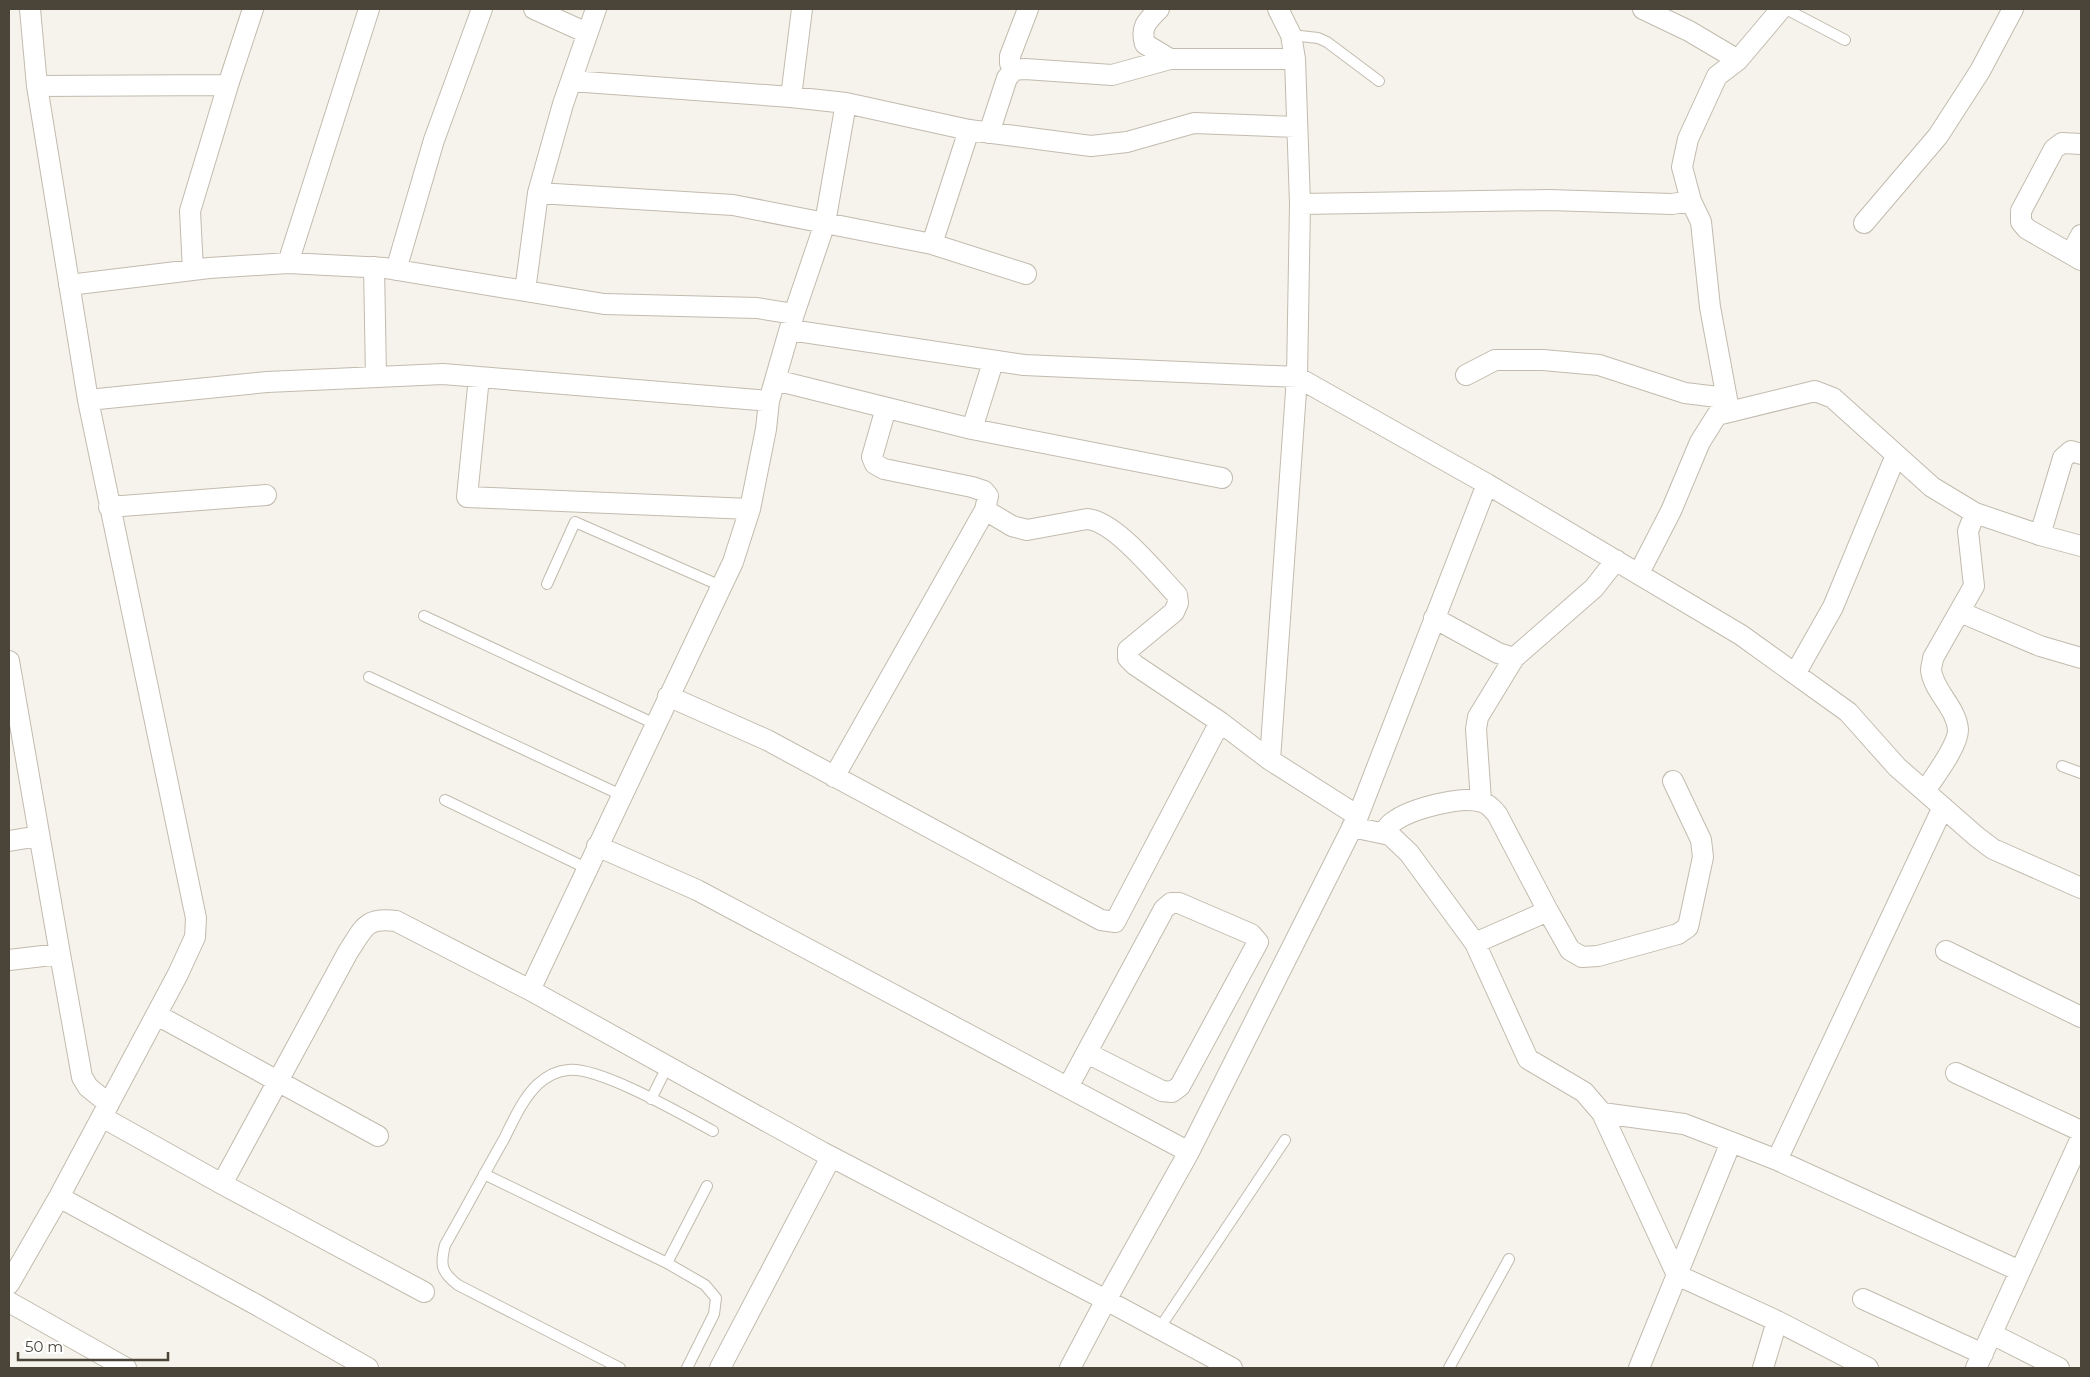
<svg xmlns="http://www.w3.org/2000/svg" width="2090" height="1377" font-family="Montserrat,sans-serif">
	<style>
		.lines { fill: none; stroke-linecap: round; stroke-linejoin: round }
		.lane-casing { stroke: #c2bbae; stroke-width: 12 }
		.street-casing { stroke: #c2bbae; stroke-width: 22 }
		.lane { stroke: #fff; stroke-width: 10 }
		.street { stroke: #fff; stroke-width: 20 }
	</style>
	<rect width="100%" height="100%" fill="#f6f3ec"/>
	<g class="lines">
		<defs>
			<path id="lane" d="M1786 9 1845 40
				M1291 35 1318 38 1327 42 1379 81
				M547 584 575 522 721 586
				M424 616 655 724
				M369 677 621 795
				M2062 766 2081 773
				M445 800 586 868
				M651 1099 667 1067
				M484 1174 667 1263 705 1285 716 1298 714 1314 687 1368
				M667 1263 707 1186
				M1159 1329 1285 1140
				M620 1368 458 1285C441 1272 440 1265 445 1245 465 1210 484 1174 504 1139 513 1121 523 1098 538 1084 546 1077 557 1071 568 1070 599 1066 683 1115 713 1131
				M1449 1368 1509 1259"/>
			<path id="street" d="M534 9 587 33
				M802 9 791 97 846 103 825 223 932 244 969 130
				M1159 9C1147 21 1140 27 1145 44L1170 59H1295
				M1278 9 1291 35 1295 59 1300 204 1297 377 1270 760 1358 816
				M1643 9 1689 31 1738 60 1781 9
				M1014 70 1010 63V56L1028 9
				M571 81 791 97
				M37 86 228 85 253 9
				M846 103 969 130 1091 146 1127 142 1194 123 1296 127
				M989 133 1007 78 1014 70 1025 69 1112 75 1170 59
				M2081 144 2062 143 2054 149 2021 211V222L2027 229 2081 260
				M538 193 733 205 825 223 794 314
				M1691 201 1701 222 1710 307 1729 410
				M1300 204 1549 200 1672 204 1691 201 1682 167 1688 139 1717 76 1738 60
				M1864 223 1938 136 1980 71 2013 9
				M932 244 1026 274
				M2071 254 2081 235
				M288 263 369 9
				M374 267 376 377
				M193 270 190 211 228 85
				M396 270 434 140 482 9
				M69 285 209 268 288 263 385 268 604 304 757 308 794 314 769 401 766 429 750 509 733 562 530 990
				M525 291 538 193 563 104 596 9
				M790 330 1024 365 1297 377 1487 484 1358 816 1189 1152 1106 1300 1070 1368
				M1466 375 1495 360H1543L1599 365 1685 393 1726 398
				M479 377 467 497 750 509
				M775 380 972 429 1222 478
				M88 400 267 382 443 374 769 401
				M972 429 993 362
				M2081 454 2071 451 2063 458 2040 535 2081 546
				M1487 484 1741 635 1848 712 1897 767 1977 837 1993 849 2081 888
				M109 507 266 495
				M985 510 1012 526 1027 530 1087 519C1115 521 1157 574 1177 595L1178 603 1174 612 1128 650V658L1135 665 1220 722
				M1639 573 1671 511 1700 442 1717 415 1815 391 1833 398 1932 487 1975 513 2040 535
				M1960 612 2040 646 2081 658
				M1434 618 1498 653 1514 658 1594 588 1616 560
				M9 661 60 954
				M1795 674 1833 607 1896 455
				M668 696 767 740 1101 920 1115 922 1220 722 1270 760
				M834 777 985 510 988 496 984 491 972 487 884 469 875 464 872 457 886 408
				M1925 791C1934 777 1958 746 1958 730 1957 708 1933 691 1931 670 1931 666 1933 662 1933 658L1974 586 1968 531 1975 513
				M1481 801 1476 729 1478 717 1514 658
				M1943 807 1777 1160 2020 1271
				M1352 827 1390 835 1409 853 1475 943 1528 1059 1584 1092 1602 1113 1677 1275 1777 1321 1868 1368
				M1383 833C1386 830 1389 824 1393 822 1410 809 1462 795 1482 802 1489 804 1492 809 1497 814L1548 911
				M9 841 39 836
				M597 846 697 890 1189 1152
				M1475 943 1548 911 1570 950 1582 957 1598 956 1678 934 1688 927 1703 857 1701 840 1673 781
				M1946 951 2081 1017
				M9 960 60 954 82 1077 88 1087 109 1104
				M157 1015 378 1136
				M1956 1073 2081 1131
				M1068 1087 1164 909 1171 903H1179L1251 934 1258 942 1180 1086 1172 1092 1162 1091 1087 1053
				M1602 1113 1684 1124 1731 1142
				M102 1117 222 1184 424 1292
				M222 1184 348 952C364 928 365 917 396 921L530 990 822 1152 1106 1300 1232 1368
				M59 1197 255 1304 368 1368
				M9 1284 59 1197 178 974 195 937 196 918 88 400 37 86 30 9
				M1863 1299 1983 1354
				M9 1302 126 1368
				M1992 1334 2059 1368
				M720 1368 831 1157
				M1639 1368 1731 1142 1777 1160
				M1763 1368 1777 1321
				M1976 1368 2081 1138"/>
		</defs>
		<use href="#lane" class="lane-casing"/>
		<use href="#street" class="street-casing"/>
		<use href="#lane" class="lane"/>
		<use href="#street" class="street"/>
	</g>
	<rect width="2090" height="1377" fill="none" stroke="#4b4439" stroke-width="20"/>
	<path d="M18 1352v8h150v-8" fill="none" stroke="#4b4439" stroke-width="2.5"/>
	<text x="25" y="1352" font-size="15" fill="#4b4439" stroke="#ffffff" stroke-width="4" paint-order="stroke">50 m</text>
</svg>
